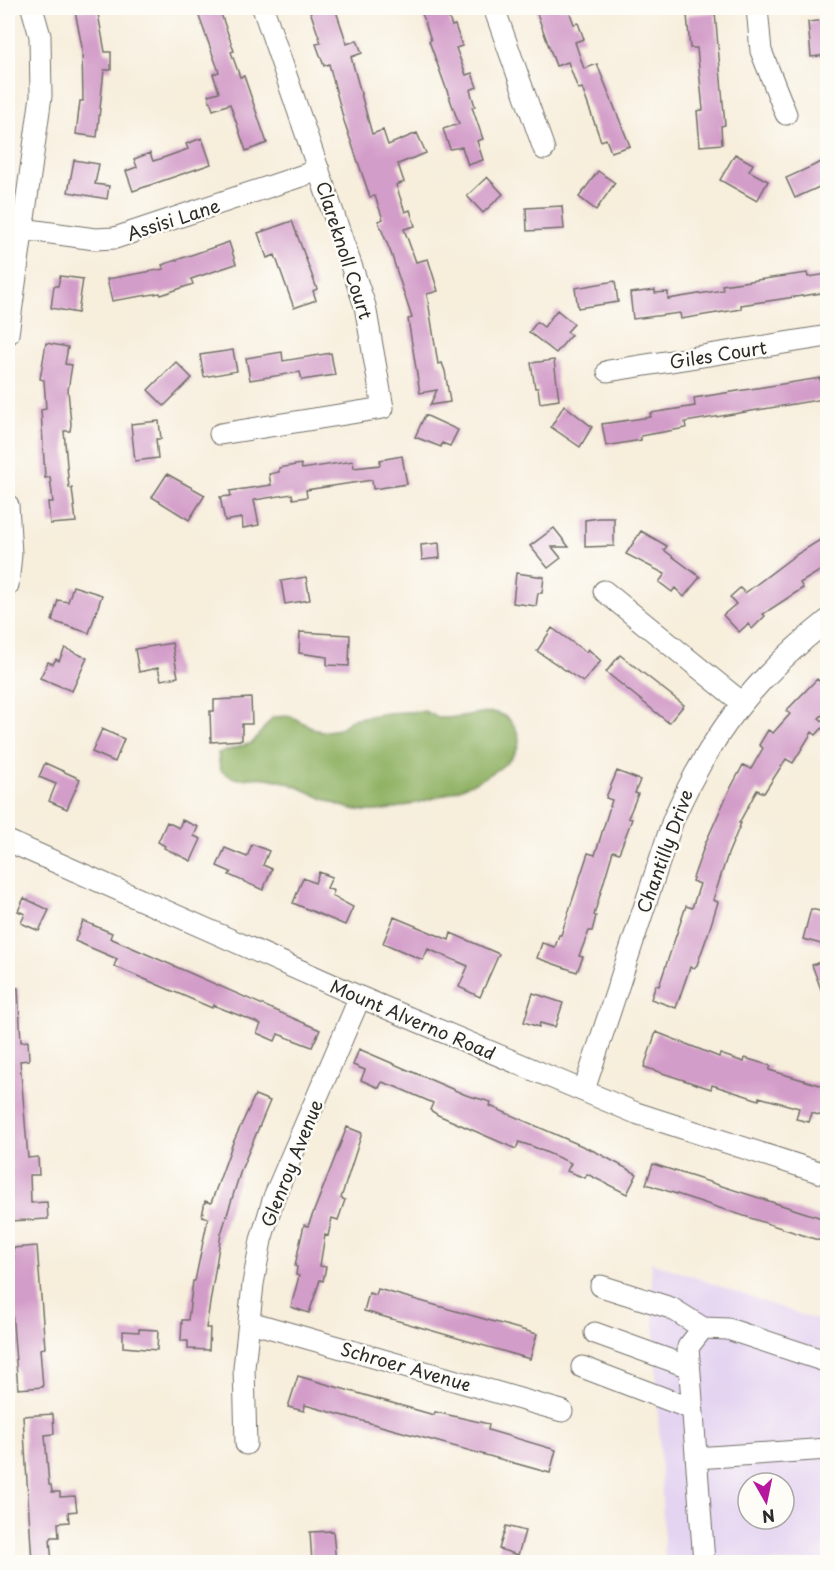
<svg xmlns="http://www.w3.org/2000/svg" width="835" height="1570" font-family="'Playpen Sans',sans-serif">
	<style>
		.built { fill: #e4d3f1; fill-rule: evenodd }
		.forest { fill: #92b366; stroke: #5e6f48; stroke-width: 1.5 }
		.building { fill: #d39dc9 }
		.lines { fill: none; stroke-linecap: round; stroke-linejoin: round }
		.minor-casing { stroke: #726f69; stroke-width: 23 }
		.minor { stroke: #fff; stroke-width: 21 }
		.labels { text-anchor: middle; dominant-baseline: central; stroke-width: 5; stroke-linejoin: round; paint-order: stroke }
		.street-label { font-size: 18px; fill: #2b2b2b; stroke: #fdfcf7 }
	</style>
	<rect width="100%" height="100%" fill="#fdfcf7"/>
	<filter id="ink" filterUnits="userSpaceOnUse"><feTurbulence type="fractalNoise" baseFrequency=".0167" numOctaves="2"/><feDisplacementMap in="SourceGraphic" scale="12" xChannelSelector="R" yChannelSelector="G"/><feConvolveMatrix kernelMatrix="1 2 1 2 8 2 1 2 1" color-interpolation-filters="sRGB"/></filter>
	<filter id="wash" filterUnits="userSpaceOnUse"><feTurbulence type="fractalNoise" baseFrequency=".008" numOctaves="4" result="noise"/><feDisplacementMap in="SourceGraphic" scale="24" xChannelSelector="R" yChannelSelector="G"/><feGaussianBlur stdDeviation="1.35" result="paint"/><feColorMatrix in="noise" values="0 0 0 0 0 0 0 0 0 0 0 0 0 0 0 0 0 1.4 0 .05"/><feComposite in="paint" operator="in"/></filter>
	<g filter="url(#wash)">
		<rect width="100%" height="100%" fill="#f7eedc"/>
		<path class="built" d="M651 1262 827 1324V1562H665ZM748 1483H784V1519H748Z"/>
		<path class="forest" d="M424 711C429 713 436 717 441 718 457 719 486 709 500 714 510 718 515 725 518 734 531 776 406 809 376 811 336 814 305 783 267 778 245 775 242 786 220 770L218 753 252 743 273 717 290 716 321 732 339 729 352 719 388 713Z"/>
		<g id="blocks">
			<path class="building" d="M97 8 105 52H111V70H104L97 137 76 134 80 101H83L82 47 75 11Z
				M196 8H219L234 51 231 52 240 77 244 76 267 143 246 151 230 104 213 110 208 95 219 92 213 74 219 72Z
				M309 8H335L347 44 357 40 362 53 351 57 372 134 383 130 388 145 417 133 426 153 398 164 404 182 396 185 405 212 410 210 415 226 404 229 416 262 428 259 438 291 427 294 438 364 442 363 445 371 450 402 430 405 437 390 420 393 408 319 412 318 391 253 378 221 383 219 375 196 370 197 344 121 329 64 324 66 316 44 321 43Z
				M420 8H445L452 26 455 25 462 46 456 48 466 75 472 73 477 87 470 90 475 106 472 107 483 139 477 141 483 160 468 165 462 147 450 149 443 129 459 124 429 41 431 40Z
				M535 8H568L574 24 578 23 584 39 575 42 584 69 597 64 630 146 611 152 606 139 601 141 582 88 578 89 568 62 556 66Z
				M715 12 725 125 721 126 722 144 700 146 697 111 703 110 697 48H690L687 15Z
				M828 20V55L811 57 808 22Z
				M202 138 211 164 133 191 126 171 137 167 134 159 150 153 153 161 160 159 188 149 186 144Z
				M735 154 753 164 749 171 768 181 757 201 720 180Z
				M828 159V183L795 198 786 178Z
				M74 160 99 164 95 184 109 186 107 199 68 192Z
				M598 171 615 183 596 210 579 197Z
				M487 177 503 194 483 213 467 196Z
				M562 206 564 229 527 231 526 208Z
				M292 221 317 289 313 291 316 300 294 308 275 255 267 258 258 233Z
				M229 242 236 264 191 279 193 284 161 295 160 293 112 301 107 279 164 269 162 265Z
				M807 273 808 277 828 274V292L741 305V309L681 319 680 313 633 319 630 293 655 290V293L668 292V299L723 290 722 285Z
				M60 276 83 279 78 313 51 308 54 286H58Z
				M615 281 618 302 578 308 575 288Z
				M557 310 574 324 567 332 571 335 556 353 529 332 537 322 544 327Z
				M46 343 68 347 65 364 72 365 68 390 71 424 70 431H64L69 488H72L76 522 50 524 48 502H53L50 477 45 478 41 410 46 409 44 380 40 379Z
				M233 350 237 371 204 377 200 355Z
				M282 352 283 361 331 353 335 375 302 380 300 372 250 380 246 358Z
				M554 360 559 400 540 403 538 388H535L531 363Z
				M176 362 192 378 164 406 148 390Z
				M820 378 824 399 685 422 686 428 641 436V440L606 446 602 424 651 417 650 413 695 406 694 398Z
				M564 405 592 427 580 447 551 427Z
				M425 415 458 430 450 446 442 443 441 447 415 437Z
				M159 421 161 439H156L158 458 135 461 131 424Z
				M402 456 407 484 373 489 372 480 306 490 307 497 293 499 292 494 254 500 259 525 243 528 242 518 225 521 220 497 231 496 230 491 271 485 269 474 279 472V468L301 464 302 469 353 461 354 468 380 465V460Z
				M167 474 205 495 189 520 152 497Z
				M599 518H614V546L585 547V520Z
				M554 528 569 547H552L561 558 548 568 530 546Z
				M641 531 667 546 664 550 700 577 684 597 675 588 672 592 659 582 665 574 626 554Z
				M828 535V566L800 583 803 588 763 614 765 616 752 629 748 624 739 632 723 615 736 604 730 597 740 588 745 593 794 556Z
				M439 543 440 558 422 560 421 545Z
				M516 573 544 577 542 593H538L536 606 513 603Z
				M306 577 310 600 285 604 281 581Z
				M73 586 102 595 89 633 52 621 58 600 68 602Z
				M552 628 586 652 588 649 601 661 583 682 537 651Z
				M300 632 350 635 349 666 327 665V657L299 653Z
				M172 643 178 677 161 680 158 668 139 672 135 649Z
				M65 648 87 658 72 691 40 678 48 662 53 664 56 659 59 661Z
				M620 655 684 705 669 723 606 672Z
				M817 679 828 689V710L819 718 826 724 816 735 812 732 793 763 786 759 764 793 757 790 739 823H741L728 854 713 900 718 902 709 931 697 965 694 968 690 967 676 1008 651 999 656 985 659 986 686 906 692 908 700 884 692 881 705 844 728 793 743 765 751 769 763 748 759 745 768 730 773 733 790 714 786 711Z
				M251 698 252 724H242V740L211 742 210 711H214V700Z
				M102 729 124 739 115 762 92 752Z
				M45 763 80 779 67 809 49 801 56 784 39 777Z
				M617 771 640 780 635 793 638 794 628 818 632 819 619 853 613 851 594 915 596 916 592 931H589L579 956 583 957 577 972 537 958 542 943 555 947 559 935H561L588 853 595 855 612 800 606 798 607 795Z
				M182 820 198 827 194 836 201 839 191 861 164 848 165 846 158 842 167 822 179 828Z
				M252 844 269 851 263 865 272 869 263 890 229 875 231 872 217 866 225 848 247 857Z
				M319 872 332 877 327 888 334 891 332 896 353 907 345 925 293 903 303 878 315 883Z
				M24 898 49 910 39 931 21 923 25 914 18 911Z
				M811 909 828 913V946L803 939Z
				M394 917 449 940 451 933 499 954 480 997 459 987 468 966 428 949 423 960 383 943Z
				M83 921 112 933 110 938 320 1030 312 1047 278 1034 275 1041 257 1033 261 1024 213 1005 212 1008 114 966 117 959 75 941Z
				M828 959V1003H826L812 965Z
				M8 988H18L21 1042 28 1041 29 1060 20 1061 28 1158 38 1157 39 1175H30L31 1203 47 1202 48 1219 9 1221Z
				M533 993 563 1003 555 1027 540 1023 539 1027 524 1022Z
				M656 1032 719 1057 720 1054 744 1062 745 1058 771 1066 769 1070 820 1085 828 1089V1118L812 1113 809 1122 796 1119 799 1108 759 1097V1100L712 1085 711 1089 644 1067Z
				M359 1049 466 1095 491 1102 490 1106 596 1152 637 1174 627 1194 587 1174 585 1178 567 1171 571 1163 534 1147 519 1142 516 1149 438 1115 430 1110 433 1103 396 1087 382 1082 379 1088 361 1080 365 1070 353 1065Z
				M255 1095 270 1101 241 1170 221 1234 206 1328H210L209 1350 188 1349V1341H181L182 1320H188L193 1281H195L208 1218 202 1216 205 1201 211 1203 232 1145Z
				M347 1127 362 1133 341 1198 345 1200 338 1220 332 1218 328 1236 325 1235 320 1266 326 1267 323 1281 320 1280 309 1313 291 1307 299 1276 296 1275 297 1267 295 1266 299 1247 304 1225 308 1226Z
				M653 1164 828 1220 824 1242 646 1184Z
				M37 1246 45 1348 40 1349 43 1387 18 1389 8 1257H14L13 1248Z
				M378 1289 537 1334 530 1359 364 1311 369 1293 376 1295Z
				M139 1329 158 1330 157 1350 123 1347V1331L139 1332Z
				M298 1376 434 1415 435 1412 489 1424 488 1430 556 1450 550 1473 305 1405 304 1411 288 1407Z
				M53 1414 54 1434 45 1435 49 1485H51L52 1492H60V1497L75 1496 77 1511 68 1512 69 1522 58 1523 59 1537H52L50 1540 52 1563H32L23 1416Z
				M506 1526 525 1531 518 1555 499 1549Z
				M333 1531 336 1563H312L310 1532Z"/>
		</g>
	</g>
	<g filter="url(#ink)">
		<use href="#blocks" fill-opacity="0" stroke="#726f69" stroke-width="1.5"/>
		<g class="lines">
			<defs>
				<path id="minor" d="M494 8 544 149
					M757 8 761 51 786 114
					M22 229 95 239 115 238 319 170
					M8 334 41 96 40 36 32 8
					M608 371 828 336
					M220 434 383 408 365 306 263 8
					M8 505 11 554 8 585
					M604 591 741 702
					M8 841 360 997 636 1113 828 1175
					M584 1090 673 820C709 736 756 677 828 620
					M601 1286 671 1308 703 1328
					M250 1322 562 1411
					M595 1333 689 1367
					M582 1367 692 1409
					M246 1444 244 1368 253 1284 261 1240 274 1197 360 997
					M696 1458 828 1449
					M704 1562 688 1347 703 1328 728 1329 828 1362"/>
			</defs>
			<use href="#minor" class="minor-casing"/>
			<use href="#minor" class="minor"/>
		</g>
	</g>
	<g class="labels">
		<g class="street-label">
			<text transform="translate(173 219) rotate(-18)">Assisi Lane</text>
			<text transform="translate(345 250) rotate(72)">Clareknoll Court</text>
			<text transform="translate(718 354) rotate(-9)">Giles Court</text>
			<text transform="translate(664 851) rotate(-70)">Chantilly Drive</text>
			<text transform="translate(413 1019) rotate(23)">Mount Alverno Road</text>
			<text transform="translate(291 1163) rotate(-68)">Glenroy Avenue</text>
			<text transform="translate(406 1366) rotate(16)">Schroer Avenue</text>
		</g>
	</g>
	<rect width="835" height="1570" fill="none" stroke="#fdfcf7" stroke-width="30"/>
	<g transform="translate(766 1501) rotate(171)"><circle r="28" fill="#fdfcf7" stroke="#a9a8a5" stroke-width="1.5"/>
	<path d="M0-4.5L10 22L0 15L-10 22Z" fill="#b5179e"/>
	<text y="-9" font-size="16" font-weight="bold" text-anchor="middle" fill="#2b2b2b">N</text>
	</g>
</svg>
